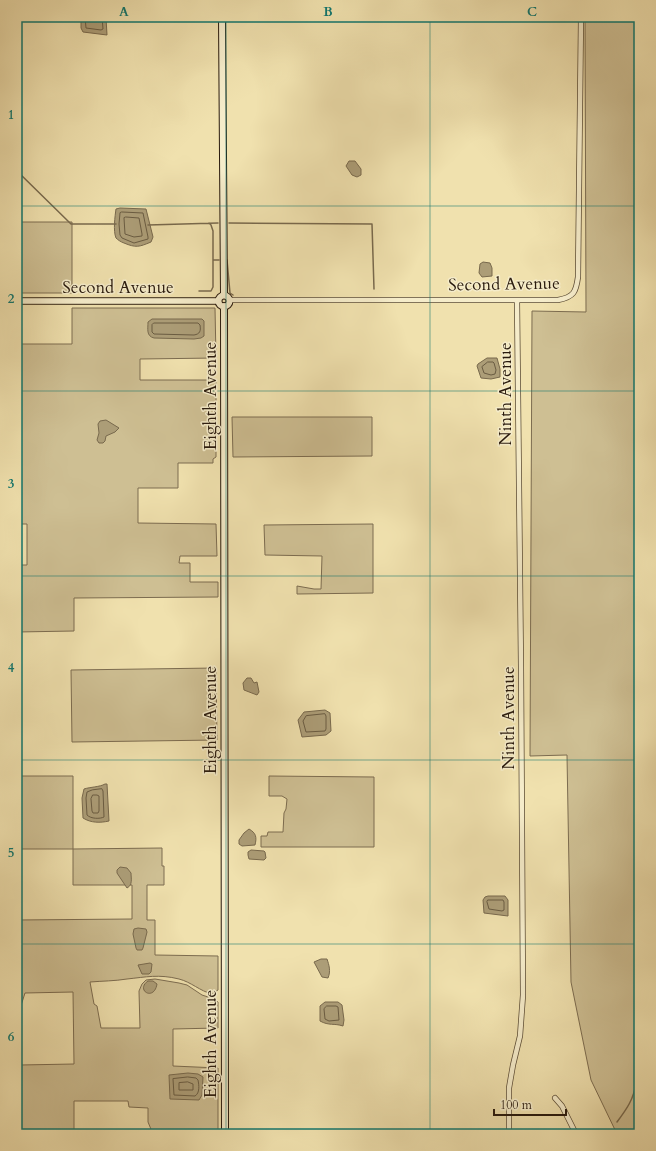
<svg xmlns="http://www.w3.org/2000/svg" width="656" height="1151" font-family="Cardo,serif">
	<style>
		.green { fill: #cebf93; stroke: #7c6c50 }
		.water { fill: #ac9d77; stroke: #78694d }
		.lines { fill: none; stroke-linecap: round; stroke-linejoin: round }
		.shore { stroke: #6a5c42; stroke-width: 1 }
		.stream { stroke: #78694d; stroke-width: 1.5 }
		.minor-casing { stroke: #5b4c35; stroke-width: 6 }
		.tertiary-casing { stroke: #5b4c35; stroke-width: 8 }
		.secondary-casing { stroke: #291a0d; stroke-width: 8 }
		.minor { stroke: #f5ecca; stroke-width: 4.5 }
		.tertiary { stroke: #f5ecca; stroke-width: 5.5 }
		.secondary { stroke: #f5ecca; stroke-width: 6 }
		.grid { fill: none; stroke: #0f766e; stroke-width: 1; stroke-opacity: 0.55 }
		.labels { text-anchor: middle; dominant-baseline: central; stroke-width: 3; stroke-linejoin: round; paint-order: stroke }
		.street-label { font-size: 17px; fill: #291a0d; stroke: #f5ecca }
		.neatline { fill: none; stroke: #0f766e; stroke-width: 1.5 }
		.grid-label { font-size: 13px; text-anchor: middle; font-weight: bold; fill: #0f766e }
	</style>
	<rect width="100%" height="100%" fill="#f0e1ae"/>
	<filter id="stains"><feTurbulence type="fractalNoise" baseFrequency=".005" numOctaves="4"/><feColorMatrix values="0 0 0 0 .2 0 0 0 0 .09 0 0 0 0 .02 0 0 0 .5 -.17"/></filter>
	<radialGradient id="worn" r=".72"><stop offset=".6" stop-color="#630" stop-opacity="0"/><stop offset="1" stop-color="#630" stop-opacity=".3"/></radialGradient>
	<path class="green" d="M585 17H639V1134H617L591 1080 571 982 567 755 530 756 532 311 586 312Z
		M17 222H72V293H17Z
		M72 308H215L216 358 140 359V380H216V457L213 459V463H178V488H138V523L216 524 217 556H180L179 563H190V582H218V597L74 598V631L17 632V565H27V524H17V344H72Z
		M232 417H372V456L233 457Z
		M373 524V593L297 594V586L314 589H321L322 556 265 555 264 525Z
		M216 668 217 740 72 742 71 670Z
		M17 776H73V849L162 848V866H164V885H147V920H155V955L218 956V990L212 994C200 991 191 982 179 979 159 974 146 977 127 979 115 981 102 981 90 982L94 1004 97 1006 101 1028H140L139 991 142 984 146 980 155 979 179 983 187 985 202 995 208 997H212L218 1002V1028L173 1029V1066L218 1068V1134H153L148 1122V1108L129 1107 128 1101H74V1132H101V1134H17V1086H19L20 1065 74 1064 73 992 25 993 17 1018V920L132 919V885H73V849H17Z
		M269 776 374 777V847H261V836H267L268 832H283L284 813 286 809 287 799 282 796H269Z"/>
	<path class="water" d="M81 18H106L107 35 83 32 81 28Z
		M349 161H355L361 169V175L357 177 352 175 346 166Z
		M120 208 146 209 153 237 151 242C139 247 136 248 124 243 121 242 118 240 116 238 113 231 115 216 116 209Z
		M483 262 490 263 492 268V276L482 277 479 273 480 264Z
		M152 319H202L204 321V336L201 338 194 339 154 338C146 336 148 329 148 322Z
		M487 358H497L500 369V377L491 379 481 378 477 366 478 364Z
		M106 420 119 428 115 432 106 436 105 441 103 443H99L97 440 99 433 98 424 100 421Z
		M247 678H251L254 683 257 682 259 692 257 695 244 690 243 683Z
		M325 710 330 713 331 731 326 735 302 737 298 720 304 712Z
		M105 784H107L109 821C100 823 91 823 83 818L82 798 84 789C90 787 100 787 105 784Z
		M249 829C256 833 257 837 255 845L242 846 239 844V840L244 833Z
		M251 850 264 851 265 852 266 858 264 860 249 859 248 855V852Z
		M120 867 127 868 131 873C131 878 133 885 127 888L117 873V870Z
		M488 896H505L508 900V916L484 913 483 900 485 897Z
		M138 928 146 929 147 932 143 948 142 950H137L136 948 133 934 134 929Z
		M321 959H327C329 965 331 971 328 978L322 977 314 962Z
		M150 963 152 964 151 972 149 974H142L138 965Z
		M148 981H153L157 984C154 1002 135 990 148 981Z
		M325 1002H338L342 1005 344 1020 343 1026C334 1023 329 1026 320 1021V1006Z
		M188 1073 198 1074 203 1077 202 1095 199 1100 170 1099 169 1075Z"/>
	<g class="lines">
		<path class="shore" d="M85 17 86 28 101 30 103 29 102 17
			M122 212 143 213 148 237V239L134 243 122 238 120 235 119 224 120 213Z
			M126 217 139 218 142 234V236L134 237 125 234 124 218Z
			M154 323H198L200 325C201 331 200 334 194 335L154 334 152 332V325Z
			M488 362H493L494 363 496 370 495 374 491 375 484 373 482 367Z
			M325 714 326 716V729L325 731 306 732 303 721 306 716Z
			M102 789 103 791 104 817C100 819 91 819 87 815L86 798 87 792 92 790Z
			M93 795H97L99 796V811L98 813H93L92 811 91 799Z
			M488 900H503L504 902V910L502 911 489 909 487 902Z
			M327 1006H336L338 1007 339 1020 329 1021 325 1019 324 1009Z
			M188 1077 196 1078 198 1080C199 1085 200 1093 195 1096L174 1095 173 1079Z
			M188 1082 193 1084V1090H179V1083Z"/>
		<path class="stream" d="M17 171 71 224H116
			M229 223 372 224 374 289
			M148 225 218 223
			M213 260H219
			M227 260 230 293 233 295
			M199 291H211L213 287V231L211 225 209 223
			M617 1122C626 1110 634 1099 636 1083 638 1066 630 1047 639 1031"/>
		<defs>
			<path id="minor" d="M229 300H558C574 297 576 292 578 277L581 17
				M555 1098 562 1106 576 1134
				M509 1134V1088L513 1065 520 1036 523 995 521 667 517 300"/>
			<path id="tertiary" d="M17 301H218"/>
			<path id="secondary" d="M222 17 224 295
				M218.5 301a5.5 5.5 0 1 1 11 0a5.5 5.5 0 1 1-11 0Z
				M224 306 225 1134"/>
		</defs>
		<use href="#minor" class="minor-casing"/>
		<use href="#tertiary" class="tertiary-casing"/>
		<use href="#secondary" class="secondary-casing"/>
		<use href="#minor" class="minor"/>
		<use href="#tertiary" class="tertiary"/>
		<use href="#secondary" class="secondary"/>
	</g>
	<path class="grid" d="M226 17V1134M430 17V1134M17 206H639M17 391H639M17 576H639M17 760H639M17 944H639"/>
	<g class="labels">
		<g class="street-label">
			<text transform="translate(504 284) rotate(-1)">Second Avenue</text>
			<text x="118" y="287">Second Avenue</text>
			<text transform="translate(505 394) rotate(-90)">Ninth Avenue</text>
			<text transform="translate(210 396) rotate(-90)">Eighth Avenue</text>
			<text transform="translate(508 718) rotate(-90)">Ninth Avenue</text>
			<text transform="translate(210 720) rotate(-90)">Eighth Avenue</text>
			<text transform="translate(210 1044) rotate(-90)">Eighth Avenue</text>
		</g>
	</g>
	<rect width="656" height="1151" fill="none" stroke="#f0e1ae" stroke-width="44"/>
	<path d="M494 1109v6h72v-6" fill="none" stroke="#291a0d" stroke-width="2"/>
	<text x="500" y="1109" font-size="12" fill="#291a0d" stroke="#f5ecca" stroke-width="3" paint-order="stroke">100 m</text>
	<rect x="22" y="22" width="612" height="1107" class="neatline"/>
	<g class="grid-label">
		<text x="124" y="16">A</text>
		<text x="328" y="16">B</text>
		<text x="532" y="16">C</text>
		<text x="11" y="119">1</text>
		<text x="11" y="303">2</text>
		<text x="11" y="488">3</text>
		<text x="11" y="672">4</text>
		<text x="11" y="857">5</text>
		<text x="11" y="1041">6</text>
	</g>
	<rect width="100%" height="100%" filter="url(#stains)"/>
	<rect width="100%" height="100%" fill="url(#worn)"/>
</svg>
